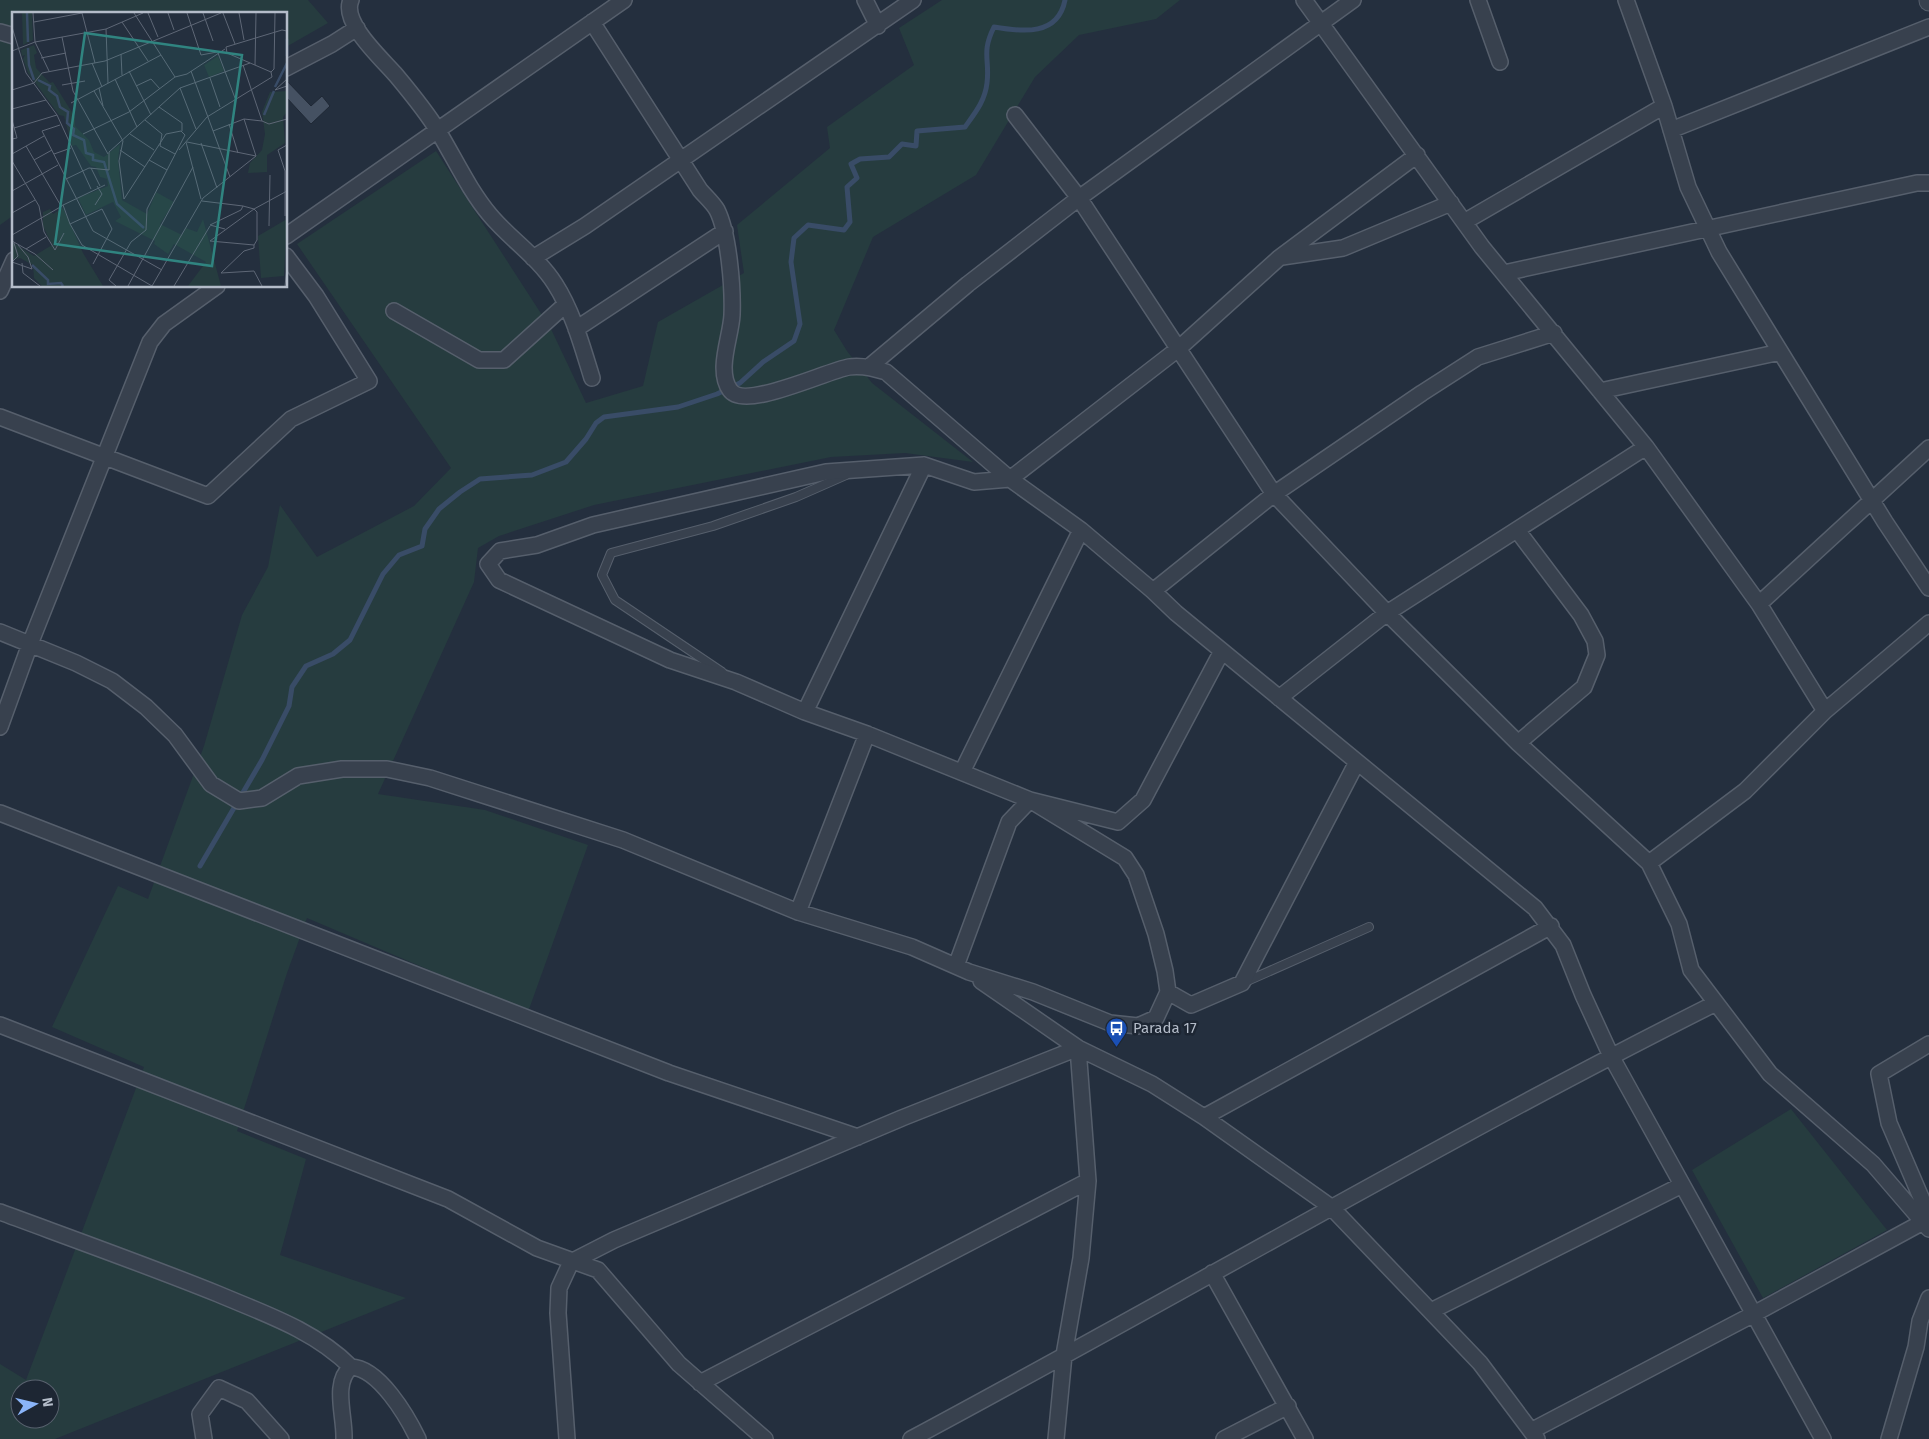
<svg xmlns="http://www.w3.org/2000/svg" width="1929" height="1439" font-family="'Fira Sans',sans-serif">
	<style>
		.green { fill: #263c3f; fill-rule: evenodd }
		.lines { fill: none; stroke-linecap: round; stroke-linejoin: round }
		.stream { stroke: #394c67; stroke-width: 5 }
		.building { fill: #455162; stroke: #1f2835 }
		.service-casing { stroke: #565f6c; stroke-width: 10 }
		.minor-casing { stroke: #565f6c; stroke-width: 18 }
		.tertiary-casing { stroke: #565f6c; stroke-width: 21 }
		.service { stroke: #38414e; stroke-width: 8 }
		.minor { stroke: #38414e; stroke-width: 15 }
		.tertiary { stroke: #38414e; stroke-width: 19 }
		.labels { text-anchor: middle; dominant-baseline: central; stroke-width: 5; stroke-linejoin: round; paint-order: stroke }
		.poi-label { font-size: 15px; fill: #b4bcc9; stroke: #1d2633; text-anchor: start }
		.inset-river { fill: none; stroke: #394c67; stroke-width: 2.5 }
		.inset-road { fill: none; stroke: #5e6776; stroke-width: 1 }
		.view { fill: #308480; fill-opacity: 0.15; stroke: #308480; stroke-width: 2.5 }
		.inset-edge { fill: none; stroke: #b4bcc9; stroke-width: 2.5 }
	</style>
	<rect width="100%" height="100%" fill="#242f3e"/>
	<path class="green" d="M0 0H308L328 23 286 47V14H14V215L0 225Z
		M942 0H1180L1156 19 1079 35 1035 77 976 175 873 237 834 330 847 351 872 383 973 462 905 453 831 457 594 505 499 536 478 548 474 582 378 794 485 810 588 845 528 1012 307 918 287 973 237 1131 306 1159 280 1255 406 1298 55 1439H0V1364L26 1380 144 1067 52 1027 118 886 148 899 204 746 242 615 268 567 280 505 317 557 414 506 451 468 297 244 436 151 551 329 586 403 643 386 658 322 744 273 737 225 830 148 827 127 914 65 899 28ZM20 1389H50V1419H20Z
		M1791 1109 1887 1230 1763 1298 1692 1170Z"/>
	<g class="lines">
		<path class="stream" d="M200 866 262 760 289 706 292 687 306 666 333 654 350 640 383 574 399 555 422 546 425 529 439 509 460 492 480 479 532 475 566 462 586 439 596 423 604 417 678 407 717 394 740 383 763 362 794 341 800 324 791 262 794 238 808 225 844 230 850 222 847 187 857 178 851 164 860 159 889 157 902 144 916 146 917 131 965 127C975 113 985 101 987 83 990 59 981 53 994 27 1023 32 1058 36 1065 0"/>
	</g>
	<path class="building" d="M286 80 311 106 322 96 330 106 311 124 286 97Z"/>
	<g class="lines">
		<defs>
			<path id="service" d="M722 672 615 600 602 575 611 553 713 526 796 497 846 475
				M1245 982 1369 927"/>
			<path id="minor" d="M351 0C341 22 381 58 395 74 410 92 426 111 438 131 455 159 469 190 490 215 510 239 538 257 555 284 573 312 582 346 592 378
				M865 0 878 26
				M1304 0 1482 247 1646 447 1759 604 1825 711
				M1478 0 1500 62
				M1626 0 1664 106 1688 187 1719 252 1885 522 1929 588
				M592 22 700 190C705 196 713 203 717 210 729 234 733 288 732 315 731 337 716 370 730 390 744 411 826 371 849 367 862 365 874 368 886 372L1010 479 1081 530 1153 591 1176 613 1535 908 1563 945 1583 995 1611 1056 1823 1439
				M0 32 14 36
				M286 68 332 44 357 28
				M1015 115 1079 198 1274 494 1387 613 1518 743 1649 863 1679 924 1691 970 1770 1074 1873 1164 1929 1229
				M1671 130 1929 27
				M1464 222 1664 106
				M286 236 624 0
				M1282 257 1343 248 1451 203
				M533 258 585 226 913 0
				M1504 273 1917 183H1929
				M0 291 14 260
				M394 311 479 360H504L566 304
				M576 329 725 231
				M869 367 968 284 1079 198 1353 0
				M1600 391 1780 352
				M0 417 208 496 291 419 369 381 316 296 286 256
				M1517 530 1581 615 1595 641 1597 655 1584 687 1518 743
				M1153 591 1274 494 1422 393 1478 357 1554 333
				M1759 604 1929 448
				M0 632 76 663 112 681 146 707 175 735 211 784 239 801 262 798 298 776 342 769H387L430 778 623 840 798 912 912 947 969 972 1033 992 1110 1023 1138 1026 1156 1018 1168 992 1165 971 1156 934 1136 875 1125 858 1030 800 867 734 805 712 736 682 670 660 499 580 488 564 500 551 537 545 593 525 826 472 924 465 974 482 1010 479 1178 349 1279 258 1417 155
				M1279 698 1387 613 1646 447
				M805 712 924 465
				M0 727 30 644 150 342 164 324 217 286
				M962 772 1081 530
				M0 813 669 1073 858 1137
				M1649 863 1745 791 1825 711 1929 623
				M798 912 867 734
				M956 966 1009 822 1030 800 1118 822 1143 800 1222 651
				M981 981 1078 1048 1152 1084 1204 1117 1331 1207 1480 1363 1537 1439
				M1168 992 1191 1005 1242 983 1357 762
				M0 1025 448 1199 537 1248 598 1270 679 1364 765 1439
				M1929 1044 1879 1074 1889 1123 1929 1216
				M1204 1117 1551 926
				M0 1212C73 1239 146 1265 218 1294 265 1314 314 1330 351 1367
				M1212 1273 1305 1439
				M1431 1311 1682 1185
				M700 1383 1088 1181
				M1531 1431 1752 1315 1923 1222
				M204 1439 200 1414 219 1388 247 1401 281 1439
				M344 1439C345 1416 332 1383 351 1367 379 1368 407 1416 418 1439
				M567 1439 558 1313 559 1288 571 1262 614 1240 902 1118 1078 1048
				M911 1439C1180 1295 1443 1140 1716 1003
				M1056 1439 1064 1355 1081 1258 1088 1181 1078 1048
				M1224 1439 1288 1406
				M1889 1439 1916 1347 1920 1321 1929 1298"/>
			<path id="tertiary" d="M1929 0V1"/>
		</defs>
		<use href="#service" class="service-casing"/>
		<use href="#minor" class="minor-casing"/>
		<use href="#tertiary" class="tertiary-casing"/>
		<use href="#service" class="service"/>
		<use href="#minor" class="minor"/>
		<use href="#tertiary" class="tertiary"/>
	</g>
	<defs>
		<symbol id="bus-pin" viewBox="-11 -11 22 30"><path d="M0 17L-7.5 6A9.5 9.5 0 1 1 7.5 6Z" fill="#1a4fb4" stroke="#1d2633"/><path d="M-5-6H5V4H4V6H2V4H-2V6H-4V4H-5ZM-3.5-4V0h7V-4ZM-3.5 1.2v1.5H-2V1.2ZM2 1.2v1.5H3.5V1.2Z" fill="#fff"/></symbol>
	</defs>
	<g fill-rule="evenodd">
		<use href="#bus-pin" x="1104" y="1016" width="25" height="34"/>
	</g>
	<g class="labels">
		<g class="poi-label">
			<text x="1133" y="1028">Parada 17</text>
		</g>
	</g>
	<g transform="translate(12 12)">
		<rect width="275" height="275" fill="#242f3e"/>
		<path d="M10 1H20L21 28 11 33ZM22 33 25 41 22 43 24 56 38 71 41 70 63 105V114L77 128 82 140 92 145 108 132 106 148 110 188 135 202 144 180 162 190 148 212 170 223 174 216 185 220 191 207 209 274H176L194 250 162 232 156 242 142 232 143 229 103 209 109 205 101 190 74 203 66 186 96 174 95 167 88 165 84 155 79 154 64 133 60 134 52 104 47 103 16 61 11 47 13 43 10 44 9 38ZM206 44 212 59 197 65 192 53ZM275 79V100L271 105 273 131 255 143V160L236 161 238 151 250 138 253 122 250 100 258 80ZM51 196 71 241 91 274H30L22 266 21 253 8 246 0 248V230L22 244 40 233 31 214V200L38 197 41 202ZM275 207 272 264 249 266 246 224Z" fill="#263c3f"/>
		<path class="inset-river" d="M15 1 16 30M275 27V44M16 36 17 53 22 68M26 68 38 74 37 78 45 84 48 95 56 100 55 111 62 117 61 123 72 128 74 141 81 143V148L92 150 105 192 132 216M263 75 275 51M252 103 262 79M20 253 36 268V272L49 271 51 274"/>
		<path class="inset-road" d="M21 1 23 30 37 59M70 1 83 51M122 1 163 65M136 1 146 25M156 1 162 18M175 1 189 43 205 40M191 1 201 29M211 1 223 32M227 1 232 28M22 10 70 1M110 10 136 49M0 15 14 61 45 103 79 177M94 17 96 71M50 25 61 79 96 142M0 39 23 30 94 17 131 1M206 41 223 86M109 42 110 63M29 46 54 41M80 51 90 75M231 53 250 109 257 112 275 107M243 53 244 1M117 59 139 103M179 59 218 165M259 60 262 57 263 1M198 66 208 95M103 67 125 115M275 67 263 78 275 74M50 73 73 69M124 74 139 67 148 77M87 76 91 94M168 76 184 117M0 78 22 71 30 61 93 49 209 1M82 79 111 129 107 149 112 187 154 122 169 119 173 123 135 197 134 218 119 230 97 268 104 274M59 91 149 43M147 95 170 111V119M0 97 34 88M232 107 244 144M0 108 5 126 0 127M133 108 150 122 148 134 163 142M217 112 226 141M48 113 30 119 81 219 150 258M2 116 45 103M201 119 232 107 250 109M71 122 117 100 163 65 175 62 213 37M118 122 142 138M174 130 189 187M175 130 244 144M189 131 205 176M14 134 49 194 93 173M108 138 133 155M167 138 195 105 260 65 259 60 215 41 214 35 270 18 275 19M0 142 32 124M42 142 59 136M22 148 40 138M137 148 155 158M0 149 27 194 32 220 43 238 52 221M79 156 88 174M54 167 77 156 97 158V140L168 76 238 51M0 179 46 153M190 189 231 194 229 198 198 213 213 217M51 193 58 212 90 197 100 217 81 252M83 193 90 182 85 174M231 194 242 197 198 229 242 233V236L232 239 209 261 242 259 250 274M0 201 23 188M273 204V159L266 138 275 133M58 212 70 233 140 274M257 214 258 163M0 223 50 194M0 229 23 242 41 258M242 233 245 228V200L242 197 275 179M14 237 34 225M1 249 6 244 2 231M0 250 20 257 16 245 6 233M10 251 11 261 28 274M116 274 181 155M140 274 191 186 244 144M162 274 198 214M273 274 275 255"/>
		<path class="view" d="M73 21 230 43 200 254 43 232Z"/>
		<rect width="275" height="275" class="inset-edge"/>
	</g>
	<g transform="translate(35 1404) rotate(82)"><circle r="24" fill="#1d2633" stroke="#59626f"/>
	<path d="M0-4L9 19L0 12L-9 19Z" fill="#8ab4f8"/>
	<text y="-8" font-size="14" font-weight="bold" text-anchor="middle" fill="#b4bcc9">N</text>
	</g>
</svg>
